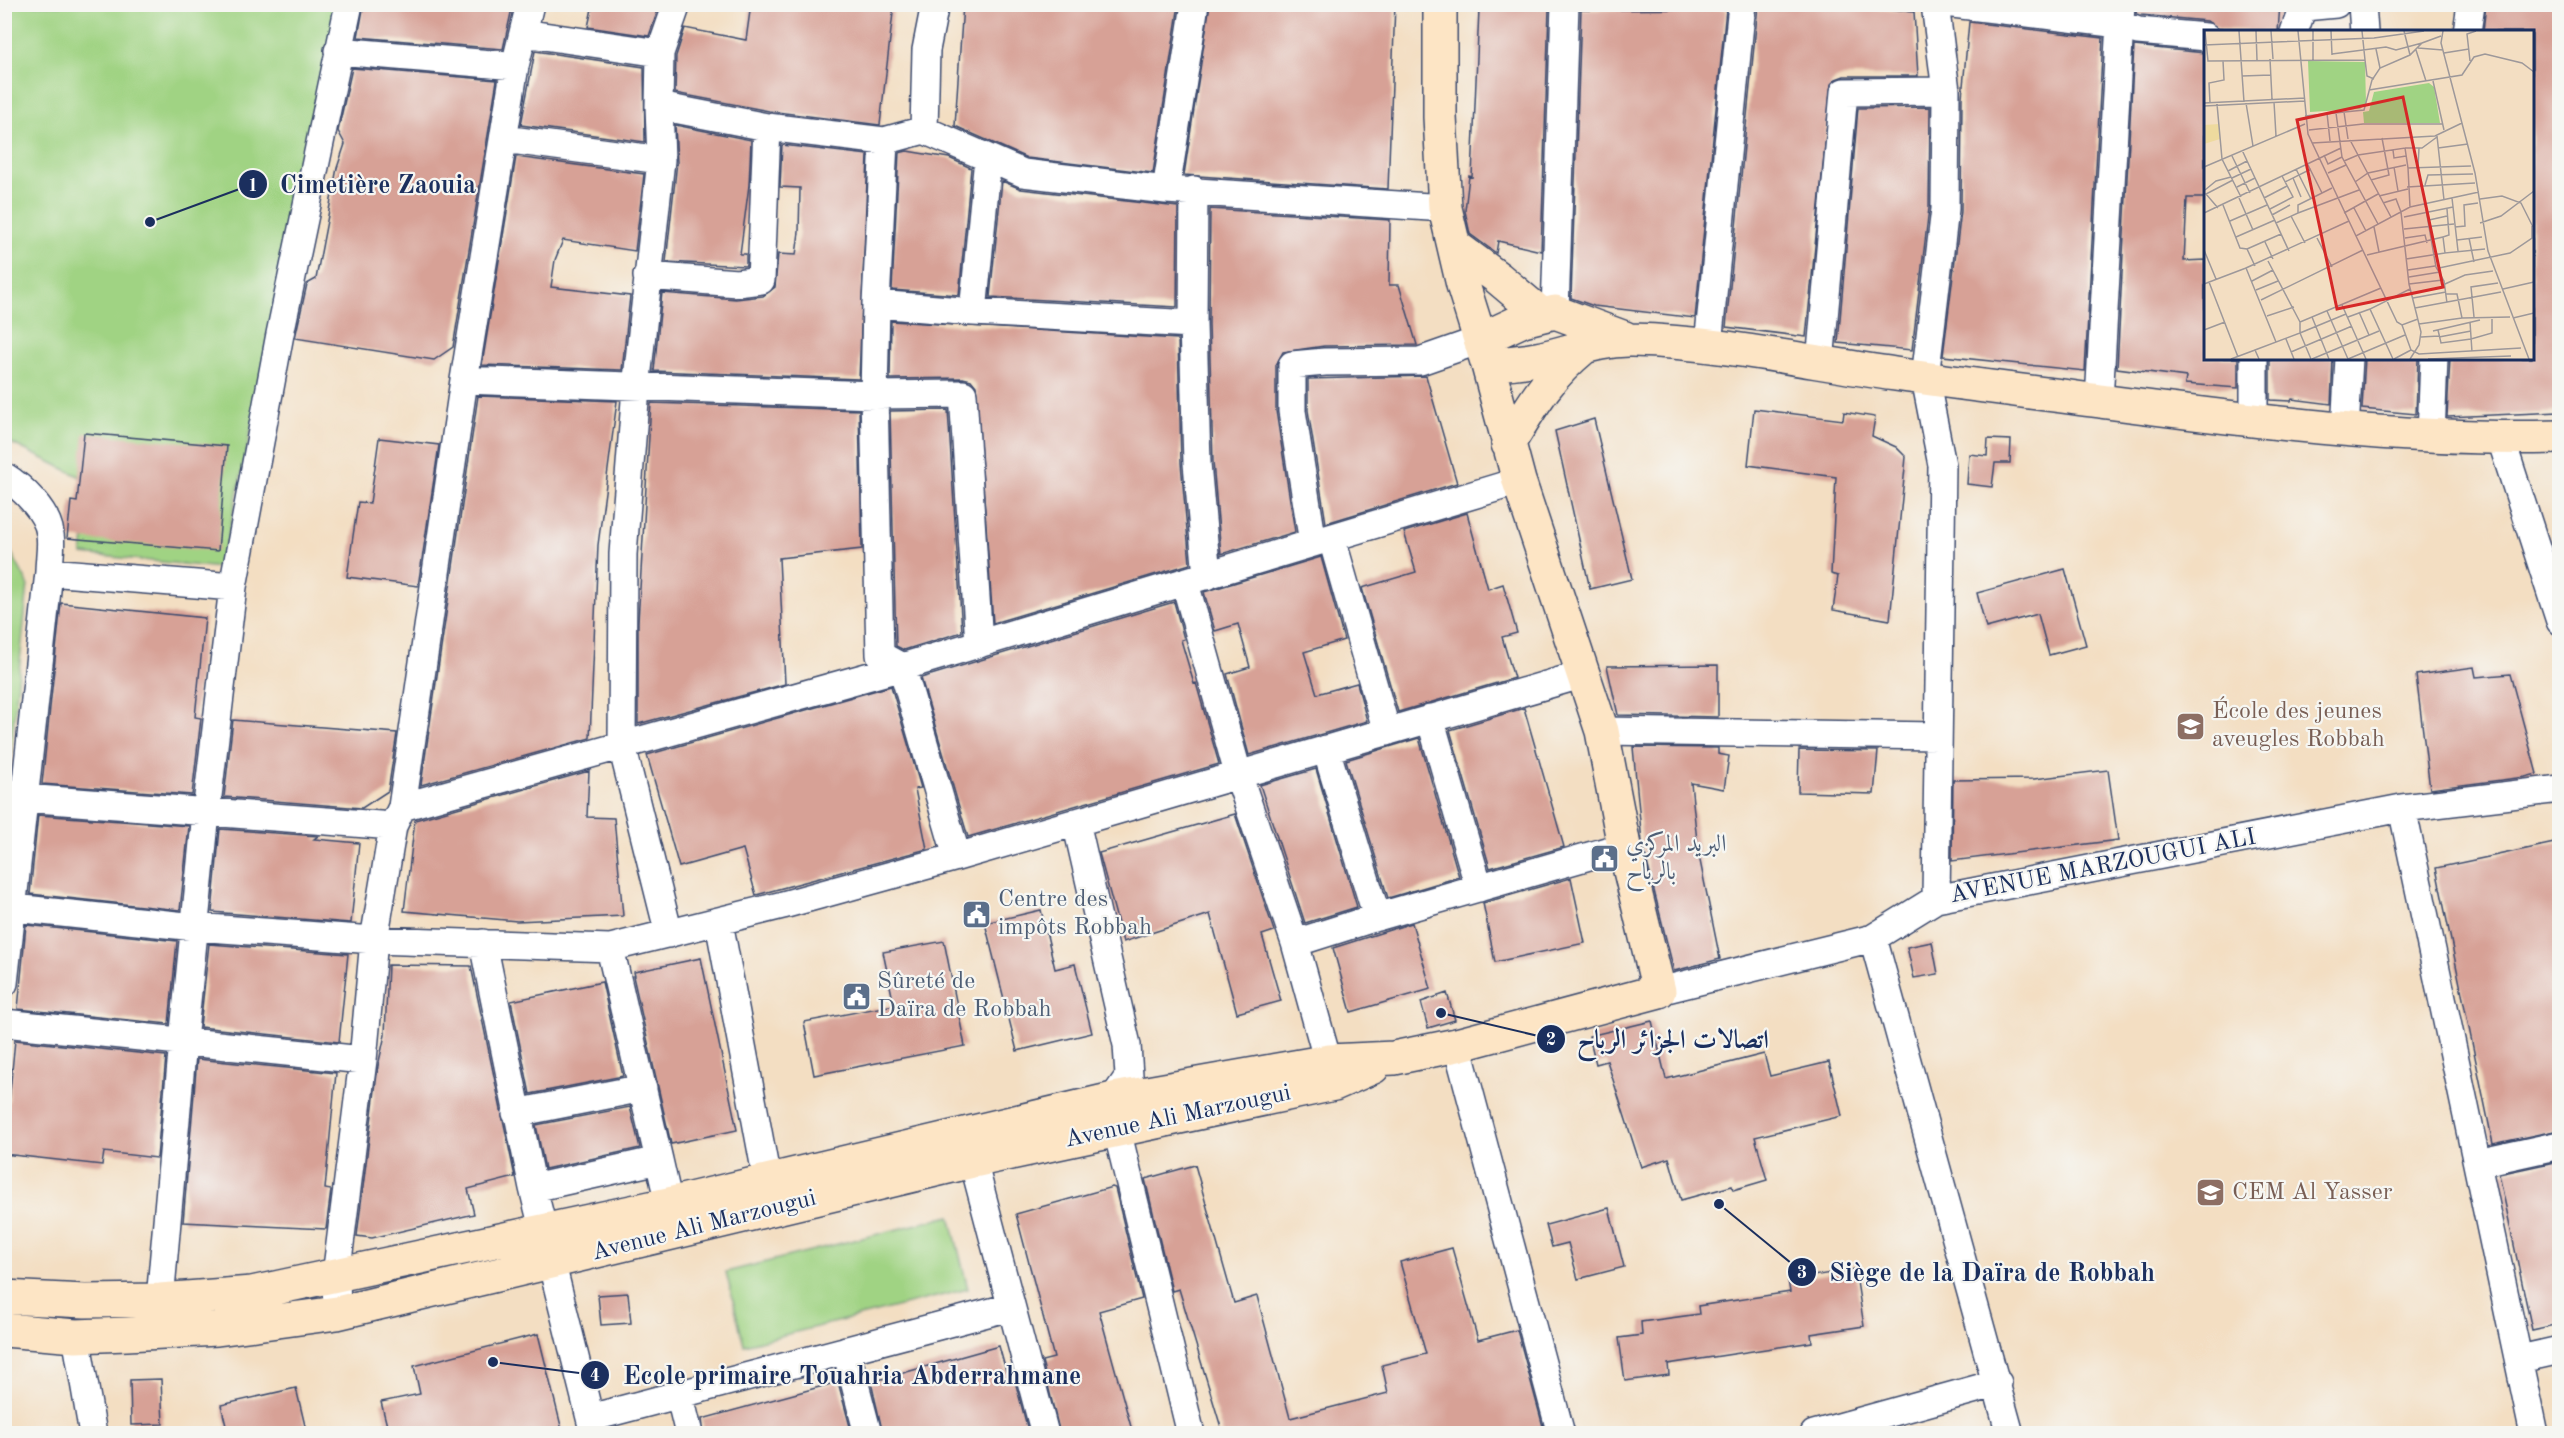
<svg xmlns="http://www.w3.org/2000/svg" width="2564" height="1438" font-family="'Old Standard TT',Amiri,serif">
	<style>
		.green { fill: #a0d383; stroke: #5e8170; stroke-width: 1.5 }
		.building { fill: #d7a196 }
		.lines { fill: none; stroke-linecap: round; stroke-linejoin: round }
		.street-casing { stroke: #3b496d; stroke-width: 30 }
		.secondary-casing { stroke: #3b496d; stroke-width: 36 }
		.street { stroke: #fff; stroke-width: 27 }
		.secondary { stroke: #fde5c5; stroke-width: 33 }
		.labels { text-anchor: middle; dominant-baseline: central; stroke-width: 4.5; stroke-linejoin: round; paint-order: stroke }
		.education-label { font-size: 24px; fill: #785e54; stroke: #f6f6f2; text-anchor: start }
		.service-label { font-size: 24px; fill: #4e5e75; stroke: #f6f6f2; text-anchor: start }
		.street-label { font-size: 24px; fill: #1b2f5e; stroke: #f6f6f2 }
		.inset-road { fill: none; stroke: #9d989a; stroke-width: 1.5 }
		.view { fill: #d62828; fill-opacity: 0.15; stroke: #d62828; stroke-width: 3 }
		.inset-edge { fill: none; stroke: #1b2f5e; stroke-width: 3 }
		.leader { fill: none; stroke: #1b2f5e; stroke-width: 2 }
		.callout-dot { fill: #1b2f5e; stroke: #f6f6f2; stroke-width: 2 }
		.mark-label { font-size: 18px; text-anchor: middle; font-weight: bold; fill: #fff }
		.callout-label { font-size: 26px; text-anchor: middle; font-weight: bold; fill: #1b2f5e; stroke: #f6f6f2; stroke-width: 4.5; stroke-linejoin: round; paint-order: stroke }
	</style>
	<rect width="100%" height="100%" fill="#f6f6f2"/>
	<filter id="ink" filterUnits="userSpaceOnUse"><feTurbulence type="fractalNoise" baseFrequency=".0167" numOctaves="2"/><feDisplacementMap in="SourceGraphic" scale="12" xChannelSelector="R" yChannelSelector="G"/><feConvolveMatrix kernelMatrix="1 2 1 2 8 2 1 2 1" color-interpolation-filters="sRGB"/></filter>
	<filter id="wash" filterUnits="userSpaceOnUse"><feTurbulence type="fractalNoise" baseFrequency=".008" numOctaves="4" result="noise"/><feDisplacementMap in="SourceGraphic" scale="24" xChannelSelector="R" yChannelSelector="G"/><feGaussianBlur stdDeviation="1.35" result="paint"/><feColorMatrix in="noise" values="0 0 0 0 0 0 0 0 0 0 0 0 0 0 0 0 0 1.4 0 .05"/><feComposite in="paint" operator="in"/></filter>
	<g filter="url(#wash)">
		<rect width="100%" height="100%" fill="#f3dec2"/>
		<path class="green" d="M4 5H344L221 568 82 554 91 482 5 440Z
			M5 541 28 584 5 808Z
			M950 1216 968 1289 744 1345 726 1272Z"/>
		<g id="blocks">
			<path class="building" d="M364 4H513L503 49 358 37Z
				M593 4H660L649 36 588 27Z
				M751 4H894L880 125 769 111 675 93 676 56 685 28 746 40Z
				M963 4H1179L1153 173 1027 158 955 126Z
				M1210 4H1395L1388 189 1184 175Z
				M2137 4H2280L2278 32 2219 29 2207 21 2141 15 2136 14Z
				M2486 4H2559L2555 48H2559V412L2447 417 2450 358H2532V32H2483Z
				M1821 5 1914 12 1918 76H1844L1836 79 1831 84 1806 337 1726 327 1758 6Z
				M1549 8 1541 251 1498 241 1496 253 1470 234 1465 211 1469 176 1472 177 1479 9Z
				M1726 9 1695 318 1594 306 1571 298 1581 10Z
				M1969 22 2103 38 2085 371 1943 356 1961 211 1962 97Z
				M2134 46 2205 53V198H2187L2184 261 2205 260V358H2238V388L2185 384 2186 377 2117 368Z
				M535 51 644 67 645 142 521 125Z
				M352 68 497 80 453 347 434 360 295 338 307 284 316 279 337 168 345 144 338 131Z
				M1930 107 1929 208 1912 350 1838 343 1858 108Z
				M675 125 751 140 749 185 740 254H746V266L666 262 677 162Z
				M782 145 868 155 859 379 654 371 662 293 736 299 763 296 775 287 778 254 796 255 799 232 800 188 780 187Z
				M907 151 949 158 971 168 959 295 892 290 899 153Z
				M516 157 644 174 635 251 563 240 555 260 551 287 630 296 622 370 482 365Z
				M1002 181 1021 189 1178 207 1177 307 990 297Z
				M1210 209 1390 220 1389 285H1399L1417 345 1324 346 1283 352 1276 365V411L1295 532 1221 554 1213 462 1209 324Z
				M891 321 1178 339 1181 463 1190 564 993 623 976 386 971 380 963 378 890 379Z
				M2270 358H2333L2331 404 2292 399 2291 401 2270 400Z
				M2365 358H2418L2416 414 2362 409Z
				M1426 376 1457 483 1326 523 1308 410V379Z
				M478 396 617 401 598 545 590 738 421 785Z
				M651 403 859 410 862 549 779 558 785 684 638 724V622Z
				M1754 409 1843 420 1844 412 1875 417 1872 436 1896 447 1906 457 1890 620 1833 610 1838 576 1831 574 1836 477 1748 465Z
				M948 410 962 632 904 650 896 646 890 411Z
				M1594 419 1632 579 1590 589 1555 431Z
				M84 433 227 446 218 551 67 538 71 501 77 502Z
				M379 438 439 445 418 586 347 577 358 502 370 503Z
				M1988 439 2011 440 2010 463H1995L1992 487 1967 484 1969 454 1987 456Z
				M1467 513 1488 589 1503 584 1517 633 1502 637 1514 678 1398 712 1362 588 1416 572 1404 532Z
				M1321 557 1344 640 1304 652 1317 694 1357 683 1367 721 1249 755 1227 674 1250 667 1238 624 1215 631 1204 592Z
				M2065 569 2086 645 2049 655 2038 614 1986 628 1977 593Z
				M1174 602 1184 639 1181 640 1194 684 1196 683 1219 764 968 837 921 678Z
				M61 603 205 618 195 717 201 718 192 795 42 784Z
				M1718 665V717L1618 715 1607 666Z
				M2474 667 2476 677 2510 674 2537 774 2525 777 2430 789 2416 675Z
				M891 686 921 788 915 789 927 849 756 895 743 849 679 867 647 755Z
				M1524 708 1564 847 1490 868 1450 730Z
				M233 720 397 733 388 791 362 808 224 797Z
				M1419 738 1459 877 1388 898 1346 760Z
				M1633 747 1718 748V754L1729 756 1724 789 1691 783 1698 851 1720 959 1674 971 1642 842Z
				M1799 750 1878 751 1874 794 1798 792Z
				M1316 769 1357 907 1305 923 1260 785Z
				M2108 770 2118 840 1952 861 1953 780 2034 779Z
				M589 771 587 817 614 818 623 916 517 921 404 911 415 820Z
				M1235 814 1274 931 1262 935 1281 1001 1237 1013 1210 914 1123 942 1099 853Z
				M38 815 189 826 180 910 30 894Z
				M220 829 318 836 314 839 359 843 351 923 212 912Z
				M2559 842V1130L2493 1144 2436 868Z
				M1571 878 1585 943 1495 962 1483 903Z
				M1041 910 1055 969 1075 964 1092 1033 1017 1051 985 923Z
				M1412 923 1431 989 1351 1012 1333 948Z
				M26 925 177 941 169 1024 18 1009Z
				M944 941 965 1046 814 1075 804 1022 894 1005 883 952Z
				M1932 942 1938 974 1914 978 1907 947Z
				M209 944 348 954 339 1042 200 1027Z
				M701 958 737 1130 671 1144 633 976H635L634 972Z
				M388 965 471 966 515 1177 468 1189 474 1214 372 1238 357 1236 378 1066 385 1035Z
				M602 982 623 1076 530 1094 511 1001Z
				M1447 993 1455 1020 1428 1028 1421 1002Z
				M1652 1021 1666 1079 1764 1054 1770 1076 1829 1062 1842 1116 1755 1137 1767 1180 1733 1190 1732 1186 1681 1200 1669 1158 1641 1167 1607 1061 1596 1064 1589 1036Z
				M15 1040 166 1056 157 1158 104 1152 102 1165 4 1154Z
				M197 1059 336 1073 325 1189 331 1190 326 1229 183 1222Z
				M630 1107 640 1148 545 1169 536 1125Z
				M2559 1161V1324L2532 1330 2499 1174Z
				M1195 1165 1234 1303 1257 1296 1290 1418 1388 1393 1382 1365 1426 1354 1400 1262 1452 1248 1478 1340 1517 1330 1545 1434H1223L1179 1289 1172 1291 1145 1179Z
				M1112 1187 1115 1188 1142 1299 1099 1311 1133 1434H1060L1042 1361 1054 1358 1016 1214Z
				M1609 1208 1624 1267 1578 1279 1568 1243 1552 1247 1546 1225Z
				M1855 1269 1864 1326 1811 1334 1812 1342 1668 1364 1669 1375 1625 1381 1619 1338 1642 1335 1641 1322 1699 1314 1698 1306 1790 1292 1788 1280Z
				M628 1293 631 1323 601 1325 598 1295Z
				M538 1334 563 1434H389L381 1402 420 1394 414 1366Z
				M999 1346 1006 1371 1012 1370 1029 1434H883L871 1382Z
				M161 1379 163 1424 131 1425 130 1380Z
				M838 1382 852 1434H704L702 1419Z
				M296 1388 307 1434H228L221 1405Z"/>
		</g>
	</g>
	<g filter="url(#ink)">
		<use href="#blocks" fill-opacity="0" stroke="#3b496d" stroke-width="1.5"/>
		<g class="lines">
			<defs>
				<path id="street" d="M1935 4 1946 91 1945 209 1925 378 1942 465 1936 899
					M1953 4 2119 24 2138 31 2206 37
					M2362 4 2364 32
					M2304 7 2336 4
					M2294 32 2304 4
					M2467 32 2471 4
					M523 33 660 53
					M338 51 515 66
					M659 106 660 53 677 4
					M924 130 1023 173 1166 190 1445 208
					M504 139 661 160
					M884 141 876 304 874 395 880 655 902 667 957 857
					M1166 190 1195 4
					M1194 190 1193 324 1197 463 1207 576
					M647 276 737 283 761 280 767 127
					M876 304 973 312 1193 324
					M973 312 988 158
					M1555 312 1565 4
					M1708 345 1742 4
					M1820 363 1844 92 1946 91
					M464 380 874 395 963 394 979 644
					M2099 401 2121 4
					M2254 422V358
					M2345 431 2349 358
					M2431 436 2434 358
					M2501 439 2560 621
					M4 476C22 487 48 512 50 534 52 546 49 560 49 572L4 983
					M1332 539 1387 732
					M1313 543 1292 411V365L1325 362 1420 361 1480 340
					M49 572 233 587
					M1185 583 1239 777 1295 943 1333 1080
					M1430 718 1479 888
					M1602 731 1938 736
					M1326 749 1377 917
					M24 798 393 826
					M402 807 902 667 1519 481
					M2402 808 2534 1434
					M1076 822 1127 1045 1129 1076 1113 1099 1117 1130 1191 1434
					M14 908 195 927 374 940 610 948 783 905 957 857 1584 674
					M719 922 767 1180
					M669 934 622 746 623 554 636 388 661 160 659 106 767 127 884 141 924 130 926 50 935 4
					M1873 938 2010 1434
					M483 943 533 1188 594 1434
					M1295 943 1377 917 1624 846
					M1659 991 1873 938 1936 899 2402 808 2560 789
					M4 1023 363 1060
					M1457 1045 1561 1434
					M516 1113 643 1088
					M659 1160 669 1204
					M973 1161 1045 1434
					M2478 1163 2560 1145
					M533 1188 659 1160 610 948
					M160 1300 183 1041 206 813 233 587 280 334 349 4
					M337 1313 336 1276 363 1060 374 940 393 826 402 807 464 380 515 66 530 4
					M76 1336 93 1434
					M846 1350 868 1434
					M2520 1359 2560 1350
					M679 1393 689 1434
					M590 1418 1010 1307
					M1814 1434 1998 1383"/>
				<path id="secondary" d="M1456 247 1498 278 1542 315
					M1480 340 1523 320 1555 312 1625 338
					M1488 365C1504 363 1521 362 1537 359 1569 353 1598 339 1632 340 1720 342 1808 362 1895 374 1964 384 2032 392 2100 401 2253 421 2405 441 2560 437
					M1508 444C1532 406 1546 379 1582 349
					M4 1297 85 1301 160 1300 252 1293 669 1204 1113 1099 1329 1061 1394 1058 1457 1045 1659 991 1624 846 1602 731 1519 481 1488 365 1463 285 1445 208 1440 117V4
					M4 1330 76 1336 127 1334 217 1329 337 1313 973 1161 1334 1084 1373 1067"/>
			</defs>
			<use href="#street" class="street-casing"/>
			<use href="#secondary" class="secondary-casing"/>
			<use href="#street" class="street"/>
			<use href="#secondary" class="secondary"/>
		</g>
	</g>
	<defs>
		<symbol id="school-square" viewBox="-11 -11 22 22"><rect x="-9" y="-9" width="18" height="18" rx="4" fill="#8d6e63" stroke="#f6f6f2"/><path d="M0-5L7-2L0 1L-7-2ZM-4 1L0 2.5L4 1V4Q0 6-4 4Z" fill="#fff"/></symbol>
		<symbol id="civic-square" viewBox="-11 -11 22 22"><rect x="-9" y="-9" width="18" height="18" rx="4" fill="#5c6f8a" stroke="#f6f6f2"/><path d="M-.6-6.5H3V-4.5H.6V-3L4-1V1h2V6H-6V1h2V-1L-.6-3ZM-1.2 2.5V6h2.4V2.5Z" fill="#fff"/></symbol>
	</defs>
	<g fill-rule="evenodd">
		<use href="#school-square" x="2174" y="710" width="33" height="33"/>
		<use href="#civic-square" x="1588" y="842" width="33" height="33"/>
		<use href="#civic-square" x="960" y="898" width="33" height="33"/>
		<use href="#civic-square" x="840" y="980" width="33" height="33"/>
		<use href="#school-square" x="2194" y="1176" width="33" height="33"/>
	</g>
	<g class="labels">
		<g class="education-label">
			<text x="2212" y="712">École des jeunes<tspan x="2212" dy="28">aveugles Robbah</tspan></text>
			<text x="2232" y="1193">CEM Al Yasser</text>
		</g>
		<g class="service-label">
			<text x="1626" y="845">البريد المركزي<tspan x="1626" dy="28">بالرباح</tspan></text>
			<text x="998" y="900">Centre des<tspan x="998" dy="28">impôts Robbah</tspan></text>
			<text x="877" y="982">Sûreté de<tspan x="877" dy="28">Daïra de Robbah</tspan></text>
		</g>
		<g class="street-label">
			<text transform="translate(2103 867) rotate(-11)">AVENUE MARZOUGUI ALI</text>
			<text transform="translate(1178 1117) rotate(-12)">Avenue Ali Marzougui</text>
			<text transform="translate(704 1226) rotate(-14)">Avenue Ali Marzougui</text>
		</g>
	</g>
	<g transform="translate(2204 30)">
		<rect width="330" height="330" fill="#f3dec2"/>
		<path d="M104 31 161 32 162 74 156 79 106 82ZM225 53 230 57 236 93H160L159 82 165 81 170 62Z" fill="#a0d383"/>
		<path d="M15 94 16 109 0 114V95Z" fill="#eeda9e"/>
		<path class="inset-road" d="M1 1 4 31 161 30 163 46 170 49M35 1 40 72M52 1 53 30M67 1 69 29M94 1 104 104 152 206 206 177 275 162M109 1V30M127 1 128 25M158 1 161 30M200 1 206 25M239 1 237 13 271 143 284 221 325 329M0 15 170 8 220 1M214 18 239 20M172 19 176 38M212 20 222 51M240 23 265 19M128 24 182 17 192 20 218 13M66 29 68 69M266 31 263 4 272 1M38 46 67 45M229 51 240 100M165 60 258 45 270 27 281 24 318 33 330 42M70 72 72 106M0 73 101 68M6 73 5 53 20 50 19 31M42 73 49 116M13 74 18 129 37 167M0 76 101 71M140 82 144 109M123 83 126 111M132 83 138 127 174 194M101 86 160 80 168 50 176 38 206 25 218 13 237 6M105 100 159 94H238M233 106 240 170M146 110 187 187M108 113 231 106 258 93M201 118H218L233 107M234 118 264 114M38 120 85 221M189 120 190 128 202 126M120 125 124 134 138 127M28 126 46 163M140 131 154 125 201 118 204 138 267 136M103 133 118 163M0 137 101 94M190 137 194 161M214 137 215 118M204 138 206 177M92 139 107 169M24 141 43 131M124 143 142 135M28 148 47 139M89 148 97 167M167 150 185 145 178 108M81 152 107 139M151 152 164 143 202 135M221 155 224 145 269 144M33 157 51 148M203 157 271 153M1 160 12 151 27 147M175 166 204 159M35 168 49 200M60 168 83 156M248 168 254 221M276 169 298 166 317 173 329 197M179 173 192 169 197 182M221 174 232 237 240 251 243 273M19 175 36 218 43 219 51 236M14 178 2 164 29 150M150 178 162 201M66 179 89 167 78 146M197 182 205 254 217 302 215 315 206 329M0 183 137 118M94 183 155 160M140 183 174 164M68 185 86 175M87 186 101 213M200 187 249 177M225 190 243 186M26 191 63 175M72 193 94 183V175L128 158M276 193 297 186 330 161M170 197 175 222M251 197 261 196 260 175 274 173M200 199 250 194M152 206 193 292 198 295 214 289M32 207 71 190M239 207 245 205 243 179M113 208 128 237M201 208 221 205 223 213M265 208 270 232M253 210 278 207M61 212 69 229M43 219 77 204M0 220 12 249M163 225 239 207 241 223 281 219M202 229 241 223M64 231 96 292M235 238 306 223 328 208V196M204 240 231 236M205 247 236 242M48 251 69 240M5 252 34 327M0 254 42 238M205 254 239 250M241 254 261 245 289 241M299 259 330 252M52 260 74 251M242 264H253L258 288M209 268 242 262M57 270 159 220M138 275 162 329M211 278 297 262M123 281 144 329M155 282 165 305M63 286 90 277M108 287 125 329M144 287 166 279M270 287 267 257 294 253M309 288 330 283M266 292 268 322M215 294 258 288 306 287M198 295 207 320 215 324 317 318M0 300 21 292M234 300 237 313 267 309 288 303V289M229 301 276 290M217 307 235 306M235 307 267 301M82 309 90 329M72 312 42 238 145 191M87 322 148 296M27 329 51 320M55 329 51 320 96 303V292L177 258M107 329 96 303 142 284M108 329 175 301M144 329 201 305M189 329 166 279 206 259M190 329 207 320M224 329 307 326"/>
		<path class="view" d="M199 67 239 257 133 279 93 90Z"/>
		<rect width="330" height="330" class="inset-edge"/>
	</g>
	<path class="leader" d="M150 222L253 184M1441 1013L1551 1039M1719 1204L1802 1272M493 1362L595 1375"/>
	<g class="callout-dot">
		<circle cx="150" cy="222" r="6"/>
		<circle cx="1441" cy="1013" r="6"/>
		<circle cx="1719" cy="1204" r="6"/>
		<circle cx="493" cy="1362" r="6"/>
		<circle cx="253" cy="184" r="15"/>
		<circle cx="1551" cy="1039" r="15"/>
		<circle cx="1802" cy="1272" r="15"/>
		<circle cx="595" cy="1375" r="15"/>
	</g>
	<g class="mark-label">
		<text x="253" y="191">1</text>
		<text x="1551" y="1045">2</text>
		<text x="1802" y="1278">3</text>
		<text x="595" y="1381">4</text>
	</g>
	<g class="callout-label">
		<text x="378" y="193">Cimetière Zaouia</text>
		<text x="1673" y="1048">اتصالات الجزائر الرباح</text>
		<text x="1992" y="1281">Siège de la Daïra de Robbah</text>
		<text x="852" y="1384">Ecole primaire Touahria Abderrahmane</text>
	</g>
	<rect width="2564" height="1438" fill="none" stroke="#f6f6f2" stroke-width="24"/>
</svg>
